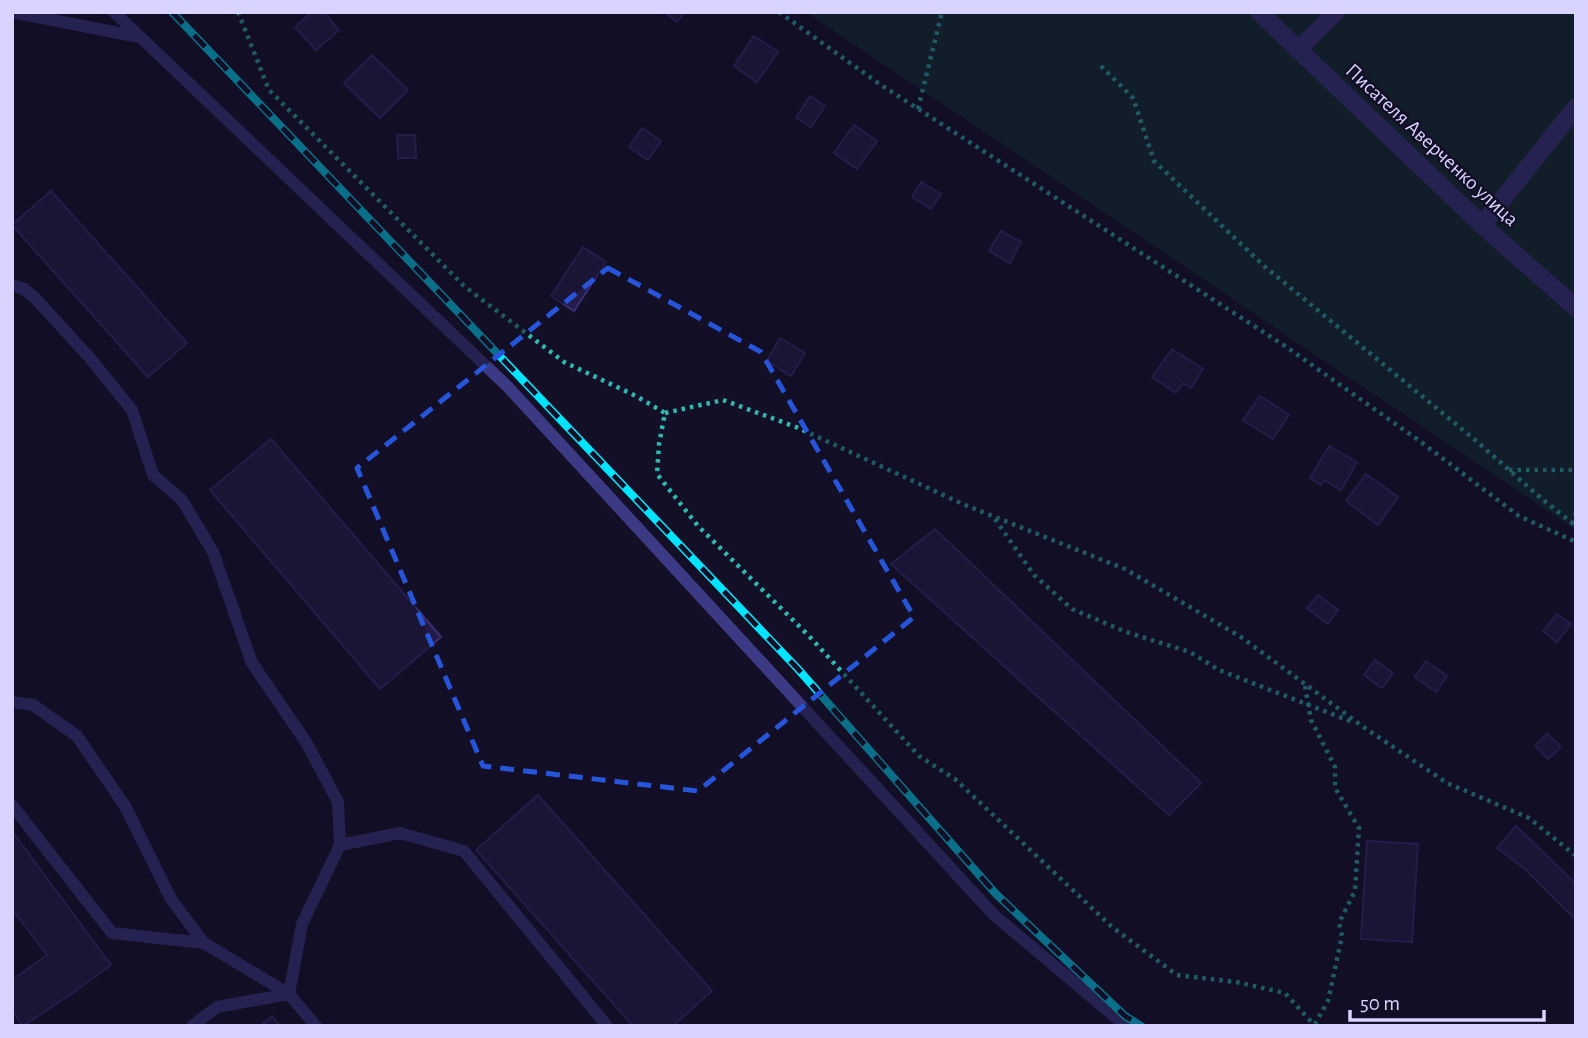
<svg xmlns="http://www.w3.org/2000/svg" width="1588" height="1038" font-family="'Alegreya Sans',sans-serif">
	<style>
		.green { fill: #12302f }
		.building { fill: #241b47; stroke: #3b2d73; stroke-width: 2 }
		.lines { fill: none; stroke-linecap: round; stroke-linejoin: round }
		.path { stroke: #2fb8b0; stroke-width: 4.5; stroke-dasharray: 3.5 5; stroke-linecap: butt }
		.service { stroke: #3d3a85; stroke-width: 12 }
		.minor { stroke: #3d3a85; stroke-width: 18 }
		.rail-casing { stroke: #00e5ff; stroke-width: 8 }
		.rail { stroke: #130f26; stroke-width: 5; stroke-dasharray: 16; stroke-linecap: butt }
		.marked { fill: none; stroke: #2655da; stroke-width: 5; stroke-dasharray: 14 9; stroke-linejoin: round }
		.labels { text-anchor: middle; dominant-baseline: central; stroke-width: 5; stroke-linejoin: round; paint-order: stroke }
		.street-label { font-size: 21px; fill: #d9d4ff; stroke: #130f26 }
	</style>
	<rect width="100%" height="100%" fill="#130f26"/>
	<path class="green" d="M806 12H1576V530Z"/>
	<path class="building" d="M312 12H324L339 30 316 50 295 27Z
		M665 12H685L677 22Z
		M754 36 778 52 757 82 734 66Z
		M372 55 408 90 380 118 344 83Z
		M810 96 825 106 811 127 796 118Z
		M854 125 877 141 857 169 834 153Z
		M642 128 661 141 648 160 629 147Z
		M397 135H415L416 158H398Z
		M921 182 941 194 931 209 912 197Z
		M51 191 187 343 148 377 12 225Z
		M1001 231 1021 242 1010 263 989 251Z
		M583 247 606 262 574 311 551 296Z
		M780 338 805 353 791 376 767 361Z
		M1172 349 1203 369 1191 388 1183 383 1176 393 1152 377Z
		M1260 396 1289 415 1273 439 1243 420Z
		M271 439 441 637 380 689 210 490Z
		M1329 446 1357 462 1341 490 1324 480 1321 485 1310 478Z
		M1366 474 1398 497 1378 525 1346 501Z
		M935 529 1201 783 1169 815 891 564Z
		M1318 595 1338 610 1328 624 1307 608Z
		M1557 614 1571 624 1557 642 1543 631Z
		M1375 660 1393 673 1382 688 1364 675Z
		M1426 661 1447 676 1436 692 1415 677Z
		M1547 733 1561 747 1548 759 1535 746Z
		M538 795 712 991 673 1026H633L476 850Z
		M1516 826 1576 884V920L1525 869 1497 848Z
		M12 831 111 965 74 992 23 1026 12 1011V980L47 955 12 909Z
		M1367 841 1418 844 1412 942 1361 939Z
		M272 1016 280 1026H260Z"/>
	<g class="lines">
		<path class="path" d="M238 12 269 90 464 286 564 362 636 396 665 413 659 444 657 474 698 526 809 636 919 756 955 779 1112 927 1177 975 1236 982 1285 993 1315 1026
			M779 12 878 83 1285 346 1421 442 1519 516 1576 542
			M1101 66 1133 98 1154 161 1264 266 1474 439 1542 499 1576 526
			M918 109 942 12
			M665 413 723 400 796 427 965 505 1125 569 1241 637 1362 726 1447 783 1529 818 1576 856
			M1509 470H1576
			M995 519 1034 575 1072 609 1126 632 1190 652 1219 670 1355 723
			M1572 524 1576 513
			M1305 686 1311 720 1335 767V788L1359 828 1355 891 1339 923 1342 936 1328 1001 1315 1024"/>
		<path class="service" d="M12 12 139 37
			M114 12 508 387 994 915 1126 1026
			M12 285 24 289 35 298 89 357 132 410 153 475 182 500 213 552 252 663 306 742 338 802 340 845
			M12 702 33 705 77 736 125 806 171 899 204 943 289 994 217 1007 192 1026
			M12 805 112 933 204 943
			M316 1026 289 994 302 924 340 845 400 833 464 851 607 1026"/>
		<path class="minor" d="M1259 12 1482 225 1576 308
			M1298 50 1336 12
			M1482 225 1576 107"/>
		<defs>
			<path id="rail" d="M172 12 797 668 996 894 1125 1016 1141 1026"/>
		</defs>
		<use href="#rail" class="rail-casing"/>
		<use href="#rail" class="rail"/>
	</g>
	<path d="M0 0H1588V1038H0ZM608 268 761 352 914 617 698 791 483 766 357 468Z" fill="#130f26" fill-opacity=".55" fill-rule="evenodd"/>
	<path class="marked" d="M608 268 761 352 914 617 698 791 483 766 357 468Z"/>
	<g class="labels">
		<g class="street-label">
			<text transform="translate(1432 145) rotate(43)">Писателя Аверченко улица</text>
		</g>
	</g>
	<rect width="1588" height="1038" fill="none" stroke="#d9d4ff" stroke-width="28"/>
	<path d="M1350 1010v10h194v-10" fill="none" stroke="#d9d4ff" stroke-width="3.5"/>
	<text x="1360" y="1010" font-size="21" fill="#d9d4ff" stroke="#130f26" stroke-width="5" paint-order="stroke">50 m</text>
</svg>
